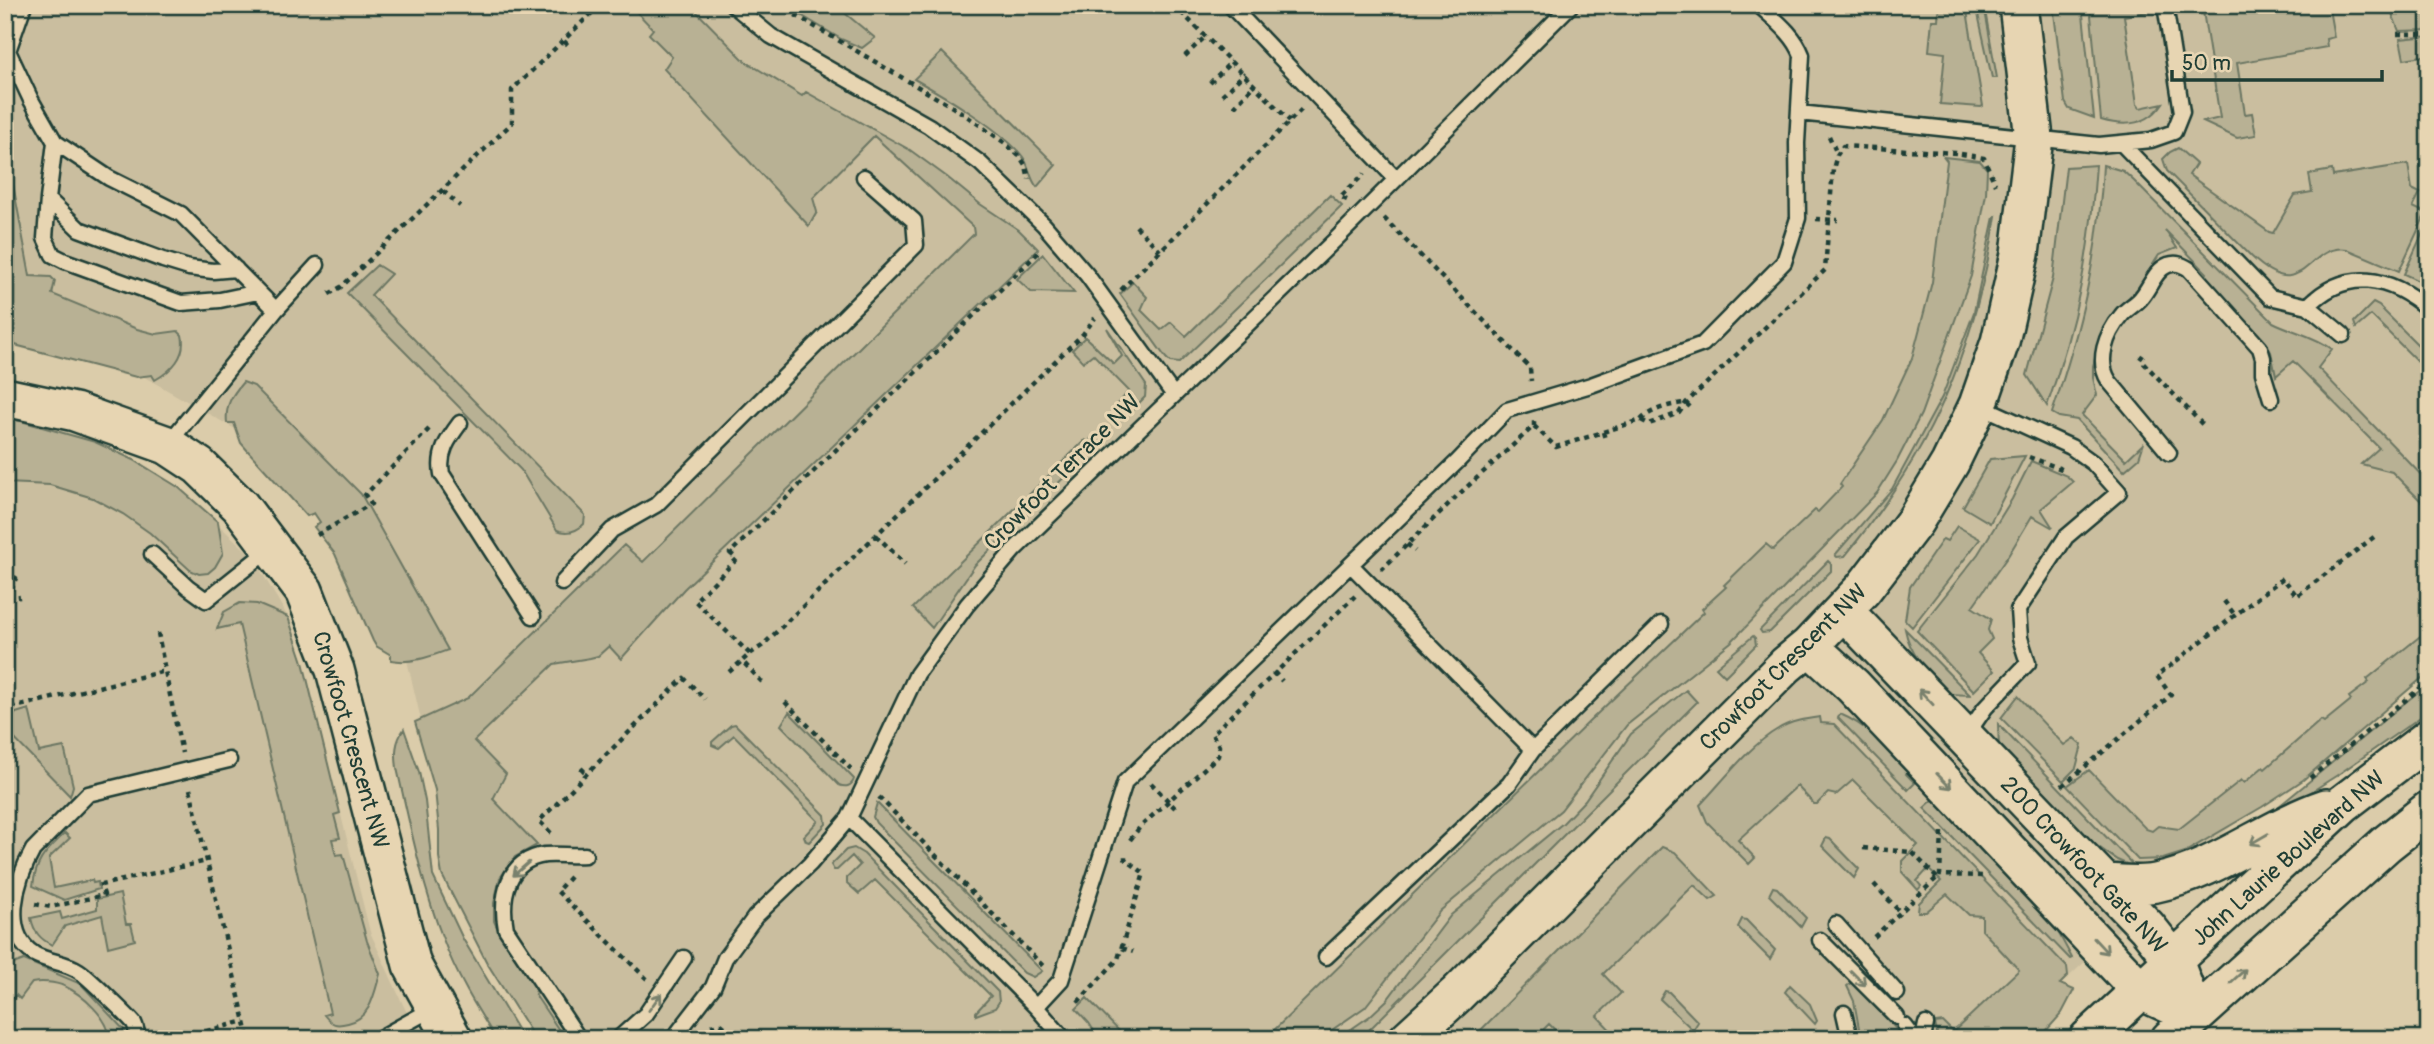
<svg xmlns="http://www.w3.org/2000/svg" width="2434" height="1044" font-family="Pangolin,sans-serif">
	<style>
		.built { fill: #cabe9f }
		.green { fill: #b8b194; stroke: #6c7764; stroke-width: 2 }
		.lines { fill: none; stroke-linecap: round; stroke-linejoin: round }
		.service-casing { stroke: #1f3d34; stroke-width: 19 }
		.tertiary-casing { stroke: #1f3d34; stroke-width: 42 }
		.path { stroke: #1f3d34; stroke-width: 4.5; stroke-dasharray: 5 5; stroke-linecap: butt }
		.service { stroke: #e7d5b2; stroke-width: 14 }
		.tertiary { stroke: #e7d5b2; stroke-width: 37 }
		.oneway { stroke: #79816d }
		.labels { text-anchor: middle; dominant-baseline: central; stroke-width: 6; stroke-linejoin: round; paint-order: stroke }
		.street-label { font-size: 23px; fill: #1f3d34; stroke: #e7d5b2 }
	</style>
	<rect width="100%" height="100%" fill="#dbccaa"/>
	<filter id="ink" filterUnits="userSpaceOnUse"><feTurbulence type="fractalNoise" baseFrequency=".0143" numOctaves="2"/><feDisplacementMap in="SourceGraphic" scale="14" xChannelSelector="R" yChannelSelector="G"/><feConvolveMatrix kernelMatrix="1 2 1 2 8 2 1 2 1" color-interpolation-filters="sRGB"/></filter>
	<g filter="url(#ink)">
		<path class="built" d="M5 5H2429V663L2204 849 2003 1039H549L454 859 405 652 308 494 263 445 134 371 5 345Z
			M5 419 21 421 95 442 134 460 178 487 252 556 288 617 303 662 370 932 405 1009 422 1039H5Z"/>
		<path class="green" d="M630 5H690L745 61 802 96 806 92 910 150 947 177 980 204 1019 230 1038 249 684 589 621 659 609 646 598 656 590 658 554 664 474 741 506 774 493 799 537 845 515 857 500 878 494 903V921L500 934 535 986 536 996 565 1039H535L487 963 442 875 439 857V830L435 790 415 722 468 698 624 545 643 562 974 234 973 227 874 136 813 198 817 212 809 226 664 69 672 57 649 34 653 29Z
			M784 5H835L875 38 862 48 841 39Z
			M1939 5H1966L1983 106 1981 107 1940 104 1945 53 1929 51 1932 20H1938Z
			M1976 5H1984L1997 78H1992Z
			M2053 5H2082L2094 118 2069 109 2065 102Z
			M2090 5H2148L2147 12 2124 16 2137 104 2140 108 2163 103C2148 126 2125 127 2101 120Z
			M2202 5H2348L2329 9 2334 37 2326 39 2327 47 2237 63 2245 114 2252 113 2256 135 2237 138 2203 122 2220 118Z
			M2381 5H2429V30L2399 31 2391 11Z
			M2429 36V55L2404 59 2400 39Z
			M942 52 1056 165 1037 187C1029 178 1030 166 1023 157 1002 130 945 96 914 79Z
			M5 141 30 276 51 277 55 281 52 294 137 329 156 334 178 331 182 335C187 356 171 371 155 380L152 375 136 377 15 345 5 340Z
			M2178 148 2196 164 2189 175 2269 232 2273 233 2295 195 2312 192 2309 174 2332 170 2333 176 2408 164 2412 189 2420 193 2413 207 2426 213 2399 271 2347 249C2306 243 2305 307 2252 257L2167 171 2163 159 2170 152Z
			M1944 157 1980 161 1987 169 1986 194 1971 276 1921 414 1897 461 1877 493 1731 642 1627 725 1561 810 1440 911 1365 1007 1319 1039H1265L1597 714 1704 612 1702 609 1726 587 1724 585 1766 544 1773 550 1815 510 1818 512 1842 487 1840 484 1883 420 1912 358 1932 282 1947 161Z
			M2096 165C2090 253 2077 322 2047 406L2027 375 2053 278 2066 167Z
			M2103 165 2123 171 2134 181 2273 322C2293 332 2315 336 2332 349L2318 368 2429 483V509L2392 472 2361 464 2379 448 2293 361 2276 376 2271 352 2265 343 2212 284 2206 276 2207 273 2165 230 2177 248 2159 255 2137 289 2108 319 2104 328 2093 366V378L2097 395 2082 415 2126 460 2144 443 2139 458 2124 471 2077 420 2059 417 2052 413C2081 329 2099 253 2103 165Z
			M1330 195 1342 206 1179 363 1170 362 1166 358 1120 294 1133 282 1147 297 1141 310 1161 330 1171 322 1186 336Z
			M1996 216C1974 352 1933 449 1845 556L1837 557 1835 555 1892 489 1942 397 1974 312 1994 217Z
			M2429 219V286L2404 274Z
			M1043 254 1074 293 1031 292 1017 279Z
			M377 265 391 274 371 295 585 515 584 524C576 532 567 534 557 530L521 470 347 293Z
			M2373 303 2379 306 2429 356V373L2371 315 2356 328 2354 322Z
			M1107 328 1146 385 1145 397 1123 419 1119 420 1112 411 1129 391 1093 354 1083 362 1072 350 1085 337 1114 364 1122 356Z
			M243 382 254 386 361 494 448 650C429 657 411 664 391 660V655L376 646 373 641 335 554 314 527 320 522 314 513 307 516 248 451 241 443 234 423H227C225 405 232 395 243 382Z
			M5 419 21 421 95 442 134 460 178 487 218 522 223 553 215 567 208 573 199 574 190 570 150 533 123 514 93 498 50 485 6 483Z
			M1093 437 1097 441 1095 447 975 565 932 628 913 608 1085 440 1088 442Z
			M2025 456 1990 523 1963 507 1990 459Z
			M2031 461 2067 476 2073 482 2041 509 2053 528 2032 516 2008 556 1972 607 1991 619 1988 630 1992 639 1978 653 1994 671 1974 691 1917 631 1978 554 2012 499Z
			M1957 526 1980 539 1912 627 1905 620 1910 587 1943 539 1947 541Z
			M1828 561 1831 564V571L1770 632 1762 633 1760 630Z
			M240 603 257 604 288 617 303 662 340 813 334 815 340 838 332 839 336 855 343 854 367 941 380 974C374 994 371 1018 348 1023 336 1026 332 1025 324 1015L330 1013 239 624 217 629 224 612Z
			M1905 629 1970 695 1948 694C1930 675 1910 656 1905 629Z
			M2429 629V672L2303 780 2262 807 2185 852 2163 859 2138 860 2067 786 2089 770 2146 829 2152 831 2158 826 2179 829 2241 780 2244 783 2263 767 2265 769 2321 720 2324 722 2351 700 2349 697 2369 682 2367 679Z
			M1753 636 1755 638 1756 645 1725 676 1716 667Z
			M2429 683V711L2339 774 2261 824 2267 816Z
			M1686 690 1697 702 1360 1039H1337L1370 1016 1387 1000 1451 915 1563 823 1585 800 1631 734Z
			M2018 696 2064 745 2074 738 2082 745 2076 768 2063 781 2001 718Z
			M29 709 39 752 64 747 73 786 70 796 5 729V724L16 713Z
			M789 712 854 779C852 786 846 788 839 785L781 725Z
			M1840 714C1869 726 1887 748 1909 771L1906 774 1915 783 1908 790 1838 718Z
			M1820 717 1821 723 1834 724 2067 967 2068 976 2060 984 2074 990 2062 1013 2039 1039H1938L1935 1023 1943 1022 1953 1032 2019 970 1982 930V916L1969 915 1947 894 1926 912H1918L1919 903 1941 881 1928 869 1917 881 1921 886 1918 890 1902 872V861L1918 845 1853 780 1836 795 1828 793 1817 804H1814L1797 786 1738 840 1755 858 1749 864 1707 822 1700 805C1723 781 1750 745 1778 729 1791 721 1805 719 1820 717Z
			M735 724 825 815 826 824 809 842 806 841 804 836 818 821 734 735 719 748 712 745V742L731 725Z
			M1998 724 2136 868 2117 860 2093 843 1999 747Z
			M404 729 419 772 425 801 433 876 463 939 523 1039H496C476 1007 456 975 443 939 422 885 410 826 397 768 395 753 395 742 404 729Z
			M1935 798 2056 928 2072 958 2070 959 1924 808Z
			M877 803 1042 971 1033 977 1024 973 876 823 873 817Z
			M65 833 70 838 49 858 54 888 92 880 93 883 98 882 99 889 64 900 33 886C36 859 46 852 65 833Z
			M1826 838 1830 839 1859 869 1854 878 1822 846Z
			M1662 847 1675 852 1717 896 1710 900 1694 885 1603 974 1621 993 1597 1016 1619 1039H1564L1549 1024 1534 1039H1472Z
			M854 848 864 854 998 992 999 1002 995 1008 976 1015V1012L991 996 875 880 859 894 847 883V878L860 865 852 856 837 870H834L831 865 846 850Z
			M1773 887 1777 888 1806 918 1801 927 1769 895Z
			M120 894 126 924H131L135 940 108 947 102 915 65 926 52 945C40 939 34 932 31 918L60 912 62 919 97 909V899Z
			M1742 919 1746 920 1775 950 1770 959 1738 927Z
			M24 960 81 984 125 1031 126 1039H110C109 1018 82 994 64 986 55 982 41 981 32 983L20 999 16 995 11 1000 5 994V967Z
			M1852 982 1899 1032 1900 1039H1861L1854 1001 1847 986Z
			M1790 985 1810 1004 1817 1021 1815 1024 1785 992Z
			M1665 991 1669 992 1698 1022 1693 1030 1660 999Z
			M1087 998 1127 1039H1099L1089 1023 1076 1009Z"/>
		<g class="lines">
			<defs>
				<path id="service" d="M24 5 8 51 31 100 55 142 109 178 181 214 276 310
					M733 5 771 36 929 126 980 163 1044 225 1087 275 1173 394
					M1230 5 1396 179
					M1799 113 2099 145 2151 140 2174 132 2182 112 2165 5
					M55 142 48 199 79 229 163 260 189 268 213 271 236 269
					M2121 143 2270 297 2308 306C2346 267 2390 276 2429 310
					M48 199 45 238 53 255 65 261 181 303 220 300 258 292
					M2308 306 2343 335
					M460 423C448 439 438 453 442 474L533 616
					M168 444 276 310 317 265
					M2169 453 2109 381C2096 361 2106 334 2121 316 2126 309 2135 305 2141 298 2150 288 2155 270 2168 265 2177 262 2182 265 2189 269L2260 348 2263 358V373L2271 399
					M152 554 188 587 206 600 271 548
					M1351 565 1533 750 1661 624
					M562 583 612 530 656 505 916 245 914 221 864 177
					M1965 737 1985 708 2028 663 2020 638 2018 610 2066 537 2119 492 2093 463 2071 447 1979 405
					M849 818 1036 1007 1064 1039
					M1836 924 1897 993
					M1820 940 1897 1017
					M1326 957 1509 784 1533 750
					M1036 1007 1061 980 1125 782 1457 462 1507 410 1591 385 1703 344 1784 262 1798 218 1797 143 1802 55C1794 34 1775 20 1759 5
					M1844 1013 1850 1039
					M1905 1026 1915 1039
					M137 1039C137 1034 136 1027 134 1023 129 1017 86 975 79 971 66 962 48 962 34 954 0 932 17 878 33 850L88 794 229 760
					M378 1039 434 1008
					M579 1039 506 929C500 897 507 860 545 855 558 854 572 856 585 855
					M618 1039 646 1014 684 958
					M673 1039 713 987 725 958 755 917 810 864 849 818 917 674 967 605 1014 550 1336 239 1571 5
					M1923 1039 1926 1024"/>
				<path id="tertiary" d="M5 397 75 412 167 445 199 466 240 506 304 591 335 670 412 965 453 1039
					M1843 610 2147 927 2174 961 2195 1016
					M1809 646 1853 686 2141 991 2195 1016
					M2107 883C2123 884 2141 886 2156 883 2218 870 2267 828 2326 808
					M1408 1039 1456 995 1786 665 1809 646 1863 589 1915 521 1950 463 1978 405 2000 342 2020 254 2034 138 2018 5
					M2088 1039 2344 803 2429 738
					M2170 1039 2386 844 2429 810"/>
			</defs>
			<use href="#service" class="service-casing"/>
			<use href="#tertiary" class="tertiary-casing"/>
			<path class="path" d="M778 5 961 112 1005 143 1020 157 1026 166 1029 179
				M1174 5 1290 121
				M2397 34H2429
				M564 41 571 48
				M1185 56 1206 36
				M1210 83 1232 61
				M1222 95 1245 73
				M1234 107 1255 84
				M1829 136 1837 154
				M443 191 460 206
				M1347 200 1340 197 1364 174
				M1384 218 1530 368 1531 381
				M1816 219 1838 220
				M1136 226 1160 251
				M1121 290 1303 108
				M329 294 341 287 512 123V90L600 5
				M2143 355 2140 359 2203 425
				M1641 420C1651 409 1672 404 1686 403L1690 407
				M1534 426 1556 447 1641 420 1649 424 1679 413 1686 403 1825 270 1833 169 1837 155 1843 146 1956 153 1984 158 1995 184
				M1603 432 1605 439
				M2029 457 2064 470
				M6 507 11 544
				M317 535 371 504 365 495 430 428
				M876 535 905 564
				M1407 544 1415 551
				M1381 570 1457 496 1534 426V421
				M5 573 16 578 5 606
				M8 599 20 597
				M2224 601 2235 615
				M158 633 165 671
				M750 654 762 646 1083 334 1095 318
				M729 672 742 661
				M1274 672 1282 681
				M762 682 742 661 750 654 695 601 737 559 730 553 1041 250
				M785 702 851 769
				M5 717 15 707 165 671 182 753
				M581 768 587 774
				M2310 778 2429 681
				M1151 783 1175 808
				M2062 786 2171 695 2157 676 2283 578 2297 596 2374 537
				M190 789 249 1039
				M879 797 1044 967
				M1942 832 1940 875 1985 876
				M551 833 539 821 684 678 705 699
				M1130 840 1140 827 1218 756 1219 746 1212 734 1355 596
				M1863 848 1912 852 1937 878
				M570 877 557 891 647 979
				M1874 884 1900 912
				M35 904 51 907 104 895 101 885 207 861
				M1874 937 1940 875
				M1122 948 1133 952
				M1078 1002 1118 959 1144 873 1125 859V854
				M711 1026 721 1024 740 1039
				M177 1039 245 1021"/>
			<use href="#service" class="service"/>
			<use href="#tertiary" class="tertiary"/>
		</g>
		<defs><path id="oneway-shaft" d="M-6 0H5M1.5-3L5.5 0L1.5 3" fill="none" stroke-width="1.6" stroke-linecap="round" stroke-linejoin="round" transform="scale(1.75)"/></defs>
		<g class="oneway">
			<use href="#oneway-shaft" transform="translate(1926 697) rotate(-133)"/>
			<use href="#oneway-shaft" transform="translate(1944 781) rotate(46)"/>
			<use href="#oneway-shaft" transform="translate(2259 839) rotate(150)"/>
			<use href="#oneway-shaft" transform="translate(521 869) rotate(139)"/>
			<use href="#oneway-shaft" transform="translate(2101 946) rotate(47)"/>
			<use href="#oneway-shaft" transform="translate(2238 976) rotate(-42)"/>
			<use href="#oneway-shaft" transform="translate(1858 978) rotate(45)"/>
			<use href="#oneway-shaft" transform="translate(655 1002) rotate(-54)"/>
		</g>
	</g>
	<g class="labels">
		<g class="street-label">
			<text transform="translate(1062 472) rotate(-45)">Crowfoot Terrace NW</text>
			<text transform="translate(1783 667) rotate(-45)">Crowfoot Crescent NW</text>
			<text transform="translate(351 740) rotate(74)">Crowfoot Crescent NW</text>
			<text transform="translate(2288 858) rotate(-42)">John Laurie Boulevard NW</text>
			<text transform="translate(2084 865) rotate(47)">200 Crowfoot Gate NW</text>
		</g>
	</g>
	<rect width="2434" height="1044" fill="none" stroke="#e7d5b2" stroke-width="28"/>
	<rect x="14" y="14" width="2406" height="1016" fill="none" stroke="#1f3d34" stroke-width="2.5" filter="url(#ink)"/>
	<path d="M2172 70v10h210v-10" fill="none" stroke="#1f3d34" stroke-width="3.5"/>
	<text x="2182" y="70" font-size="21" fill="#1f3d34" stroke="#e7d5b2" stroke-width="5" paint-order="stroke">50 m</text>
</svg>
